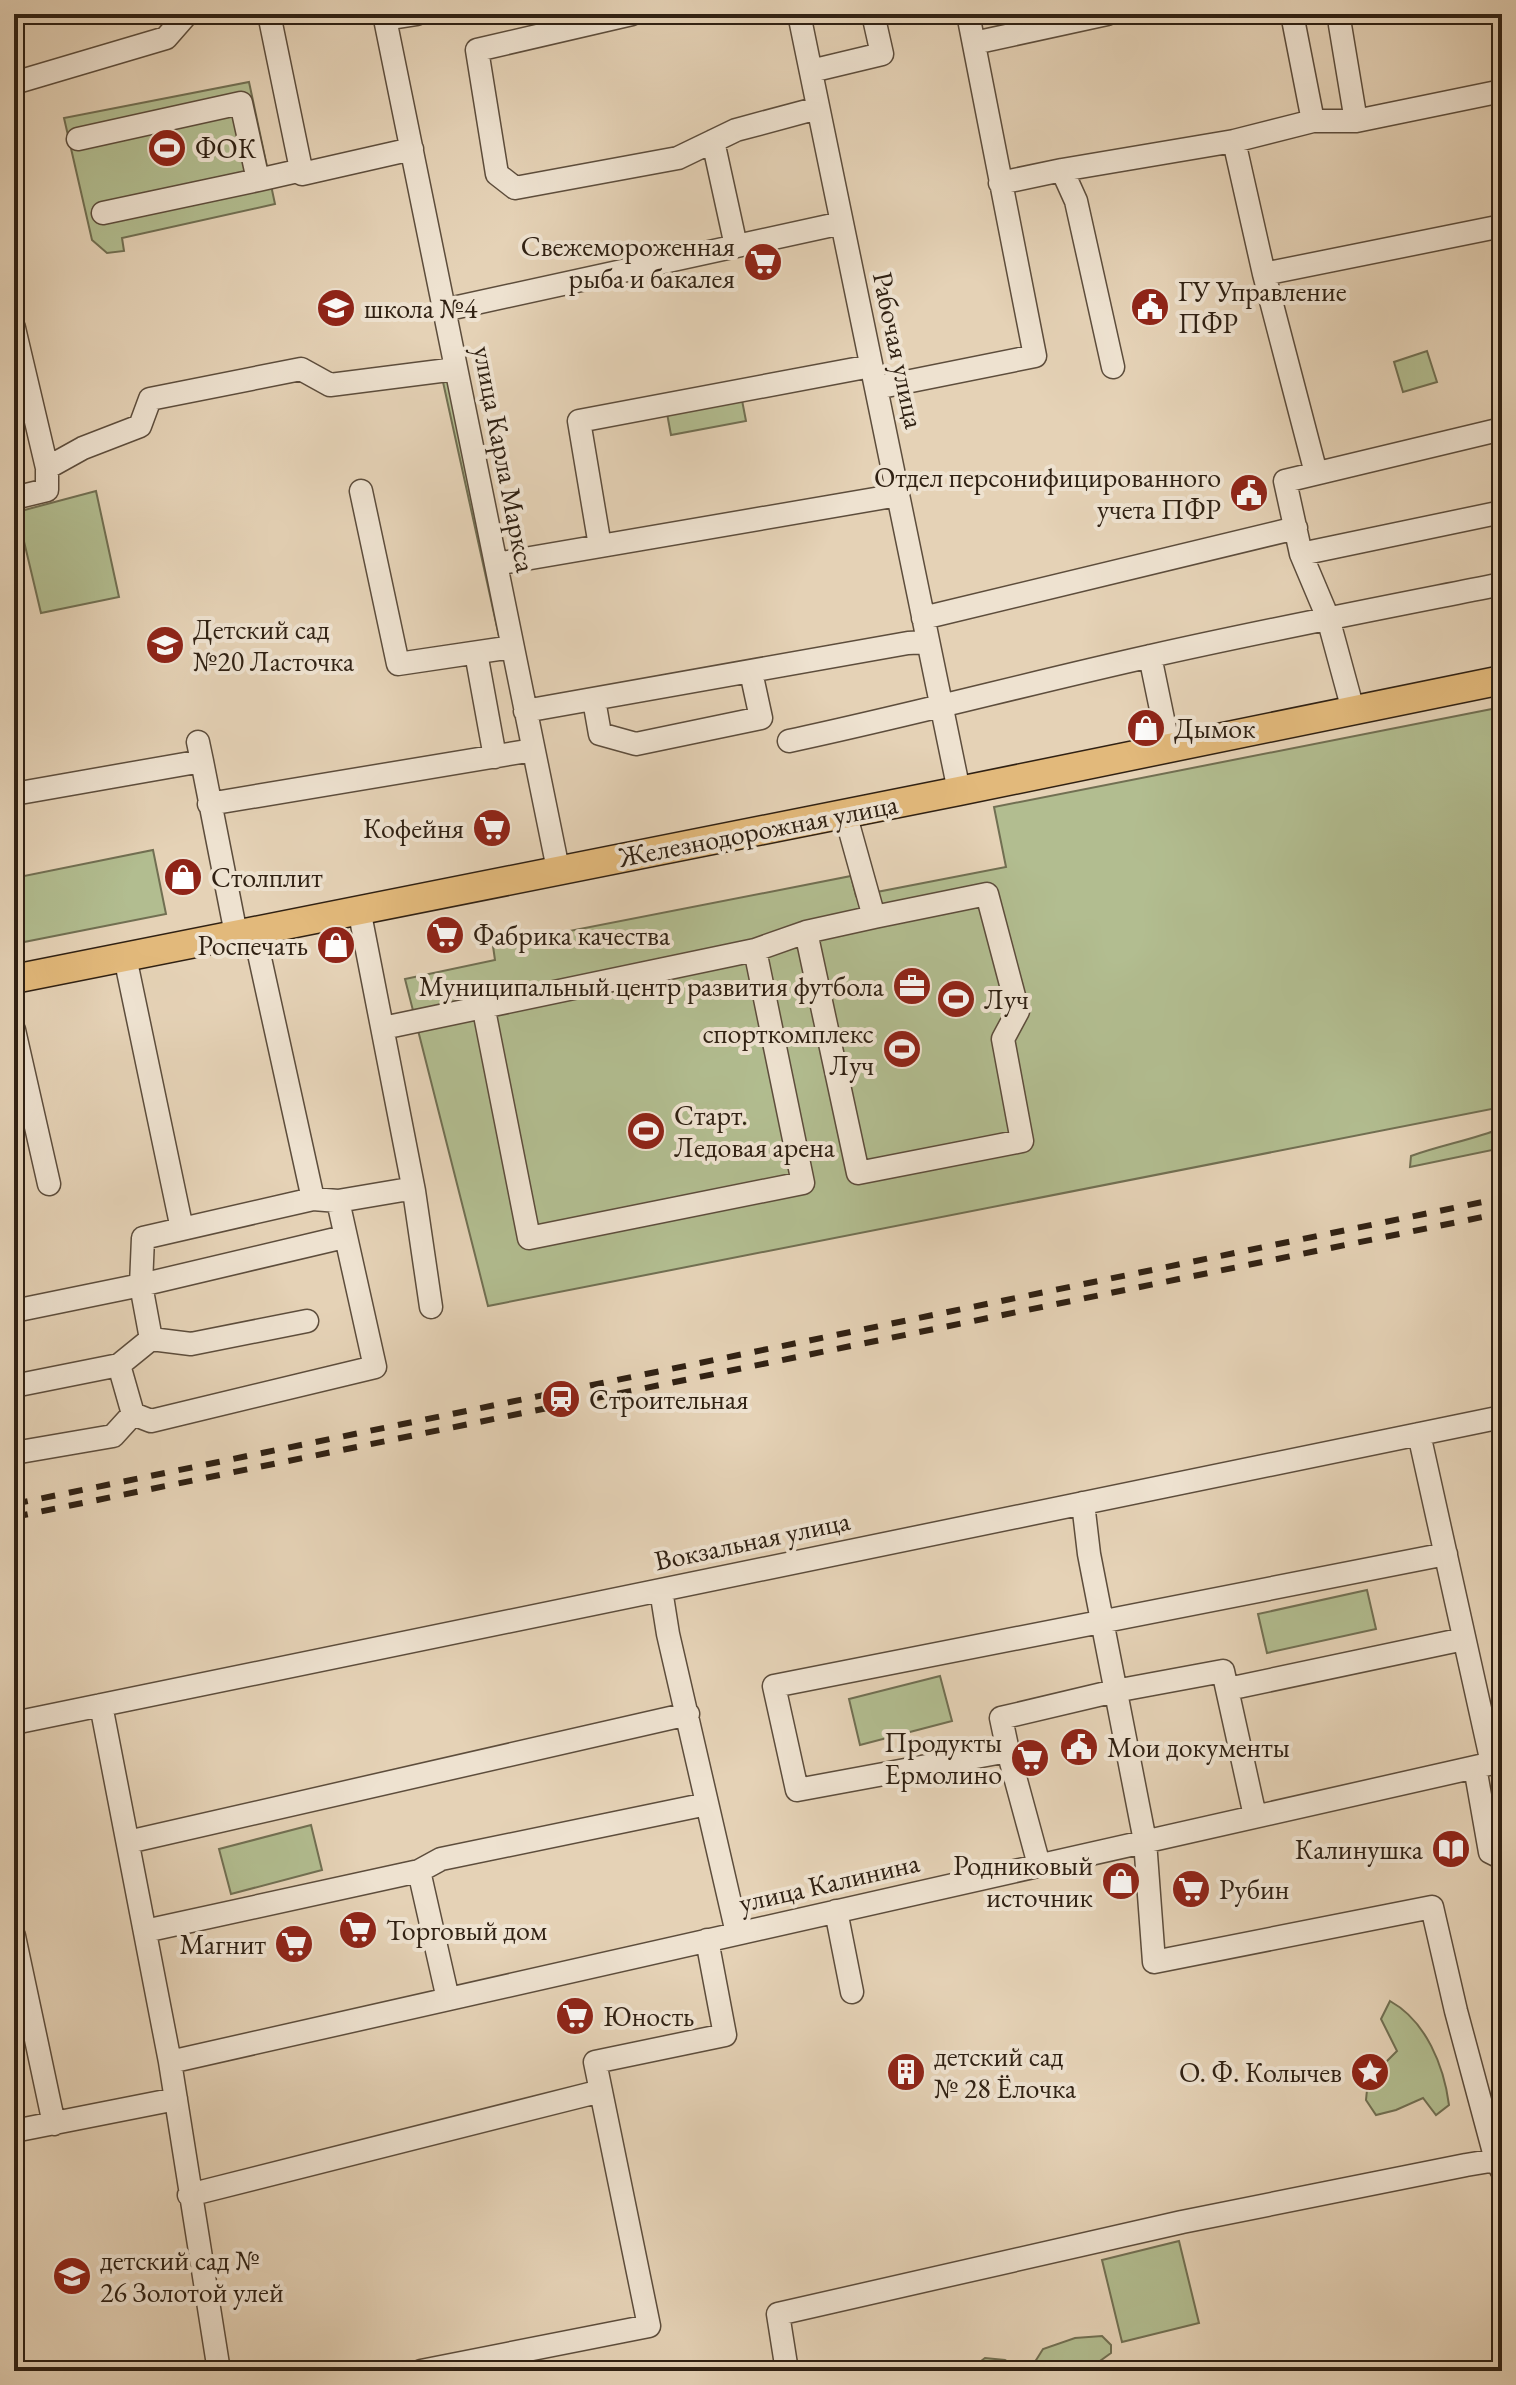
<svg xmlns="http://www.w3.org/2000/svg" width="1516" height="2385" font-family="'EB Garamond',serif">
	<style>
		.green { fill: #b2bd90; stroke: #716f52; stroke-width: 2 }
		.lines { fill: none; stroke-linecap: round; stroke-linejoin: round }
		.minor-casing { stroke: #5d4d3c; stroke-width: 25 }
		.major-casing { stroke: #302113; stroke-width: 31 }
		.minor { stroke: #eee2d0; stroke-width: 22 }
		.major { stroke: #e2b97b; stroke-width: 28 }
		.rail { stroke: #302113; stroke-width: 6; stroke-dasharray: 14 14; stroke-linecap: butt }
		.labels { text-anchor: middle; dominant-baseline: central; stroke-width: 8; stroke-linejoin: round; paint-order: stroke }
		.poi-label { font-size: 28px; fill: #302113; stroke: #eee2d0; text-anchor: start }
		.street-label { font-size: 28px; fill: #302113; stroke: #eee2d0 }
	</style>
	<rect width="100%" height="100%" fill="#e5d2b6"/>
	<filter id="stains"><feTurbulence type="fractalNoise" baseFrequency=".0025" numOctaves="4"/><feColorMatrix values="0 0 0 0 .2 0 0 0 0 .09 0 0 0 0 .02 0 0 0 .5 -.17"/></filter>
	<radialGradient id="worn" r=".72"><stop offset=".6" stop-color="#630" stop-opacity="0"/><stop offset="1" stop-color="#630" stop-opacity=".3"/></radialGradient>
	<path class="green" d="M249 82 275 204 122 238 124 251 107 253 92 240 64 118Z
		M1427 351 1437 382 1403 392 1394 362Z
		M447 380 451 385 504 636 500 641 443 382Z
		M741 395 746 421 671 435 666 408Z
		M96 491 119 597 41 613 17 512Z
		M1502 707V1107L488 1306 405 979 495 960 493 946 851 876 856 896 1006 867 994 807Z
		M153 850 166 914 14 944V878Z
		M1502 1128V1148L1410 1167 1411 1156C1441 1145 1472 1140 1502 1128Z
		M1367 1590 1376 1629 1267 1653 1258 1614Z
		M940 1676 952 1721 860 1745 849 1699Z
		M311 1825 322 1870 231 1894 219 1849Z
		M1390 2001C1426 2021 1444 2066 1449 2105L1436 2115 1423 2098 1396 2110 1376 2115 1366 2100 1368 2080 1397 2051 1381 2019Z
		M1179 2241 1199 2323 1122 2342 1102 2260Z
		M1102 2336 1111 2345V2353L1086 2371H968L985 2358 1005 2360 1019 2369 1033 2365 1043 2349 1075 2338Z"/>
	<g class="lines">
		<defs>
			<path id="minor" d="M269 14 302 174 412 149
				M384 14 558 869
				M632 14 477 50 497 174 515 188 678 158 736 130 818 108
				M799 14 959 791
				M385 19 417 14
				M1340 25 1356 121
				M974 43 1107 14
				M811 71 882 54 873 14
				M14 83 166 38 187 14
				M1313 121H1356L1502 91
				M78 139 241 103 258 180 103 213
				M713 141 736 246
				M1234 141 1264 274 1502 226
				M258 180 302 170
				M1000 183 1062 170
				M1264 274 1316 473
				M444 310 842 223
				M14 328 47 468V490L14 498
				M1113 367 1076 201 1062 170 1234 141 1313 121 1292 14
				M876 388 1035 356 968 14
				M47 468 83 448 140 426 150 399 301 369 330 385 456 369
				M361 491 398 664 512 647
				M600 546 579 421 871 366
				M1301 554 1502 512
				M496 564 898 495
				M923 618 1296 528
				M476 653 495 757
				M1150 656 1169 748
				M594 700 600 734 636 744 761 718 751 672
				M1353 710 1328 618 1301 554 1285 481 1502 429
				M525 711 908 643 928 642
				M789 741C911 715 1030 683 1151 656 1266 630 1381 608 1497 585L1502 587
				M202 761 236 934
				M14 794 202 761 198 742
				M209 804 533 750
				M845 813 874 917 806 932 858 1173 1022 1141 1003 1039 1018 1011 987 894 874 917
				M359 909 414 1191
				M254 931 313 1199
				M755 950 806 932
				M125 957 182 1229
				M383 1028 755 950 803 1183 529 1238 483 1005
				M14 1030 49 1184
				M14 1311 141 1285 344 1237
				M151 1339 191 1344 307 1321
				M119 1365 151 1339 141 1285 143 1238 313 1199 338 1201
				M14 1386 119 1365 133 1414 113 1436 14 1453
				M133 1414 151 1421 375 1367 338 1201 403 1190 414 1191 431 1307
				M1419 1434 1492 1763
				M1083 1503 1089 1554 1145 1841 1154 1962 1432 1907 1456 2011 1496 2160
				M661 1590 668 1634 737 1933
				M1228 1689 1464 1639
				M101 1705 170 2062 219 2371
				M14 1723 1502 1417
				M1008 1751 1039 1865
				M1475 1767 1490 1852 1502 1858
				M1255 1816 1223 1671 1115 1691 1001 1718 1008 1751 797 1790 774 1686 1446 1554
				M128 1842 688 1714
				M419 1871 448 1999
				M836 1911 852 1992
				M145 1931 419 1871 441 1859 707 1804
				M14 1936 54 2124
				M170 2062 1502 1761
				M14 2131 176 2099
				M189 2195 601 2091
				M421 2371 649 2326 595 2062 725 2035 707 1940
				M787 2371 778 2314 1182 2222 1466 2165 1496 2160 1502 2171"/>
			<path id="major" d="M14 979 959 791 1502 680"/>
		</defs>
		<use href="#minor" class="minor-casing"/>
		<use href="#major" class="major-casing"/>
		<use href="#minor" class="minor"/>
		<use href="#major" class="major"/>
		<path class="rail" d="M14 1504 1502 1198
			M14 1517 1502 1213"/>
	</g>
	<defs>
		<symbol id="stadium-disc" viewBox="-11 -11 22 22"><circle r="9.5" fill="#8f2418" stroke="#eee2d0"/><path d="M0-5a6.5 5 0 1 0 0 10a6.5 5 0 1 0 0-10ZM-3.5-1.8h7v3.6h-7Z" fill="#fff"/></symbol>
		<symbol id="supermarket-disc" viewBox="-11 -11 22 22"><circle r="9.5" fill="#8f2418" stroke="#eee2d0"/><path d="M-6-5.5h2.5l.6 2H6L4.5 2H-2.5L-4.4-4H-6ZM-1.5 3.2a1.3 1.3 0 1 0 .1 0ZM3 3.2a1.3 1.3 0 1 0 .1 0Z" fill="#fff"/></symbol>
		<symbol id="civic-disc" viewBox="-11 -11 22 22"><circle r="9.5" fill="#8f2418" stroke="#eee2d0"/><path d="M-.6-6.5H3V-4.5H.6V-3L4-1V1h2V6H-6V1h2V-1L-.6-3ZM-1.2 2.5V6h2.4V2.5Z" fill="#fff"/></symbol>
		<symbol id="school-disc" viewBox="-11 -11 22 22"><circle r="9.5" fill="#8f2418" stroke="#eee2d0"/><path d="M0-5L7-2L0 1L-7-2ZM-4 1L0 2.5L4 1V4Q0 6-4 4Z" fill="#fff"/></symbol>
		<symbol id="shop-disc" viewBox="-11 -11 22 22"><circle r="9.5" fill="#8f2418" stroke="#eee2d0"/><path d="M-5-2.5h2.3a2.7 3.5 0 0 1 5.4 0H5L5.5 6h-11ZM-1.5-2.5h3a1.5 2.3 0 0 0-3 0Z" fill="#fff"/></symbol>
		<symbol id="office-disc" viewBox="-11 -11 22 22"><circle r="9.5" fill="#8f2418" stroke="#eee2d0"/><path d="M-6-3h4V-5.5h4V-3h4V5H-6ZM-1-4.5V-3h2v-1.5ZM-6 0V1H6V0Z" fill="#fff"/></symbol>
		<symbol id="station-disc" viewBox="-11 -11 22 22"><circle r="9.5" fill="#8f2418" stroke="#eee2d0"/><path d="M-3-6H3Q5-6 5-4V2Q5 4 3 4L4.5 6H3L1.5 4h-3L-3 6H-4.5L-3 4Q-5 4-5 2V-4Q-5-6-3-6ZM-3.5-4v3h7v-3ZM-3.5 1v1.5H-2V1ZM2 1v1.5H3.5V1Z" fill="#fff"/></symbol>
		<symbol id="library-disc" viewBox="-11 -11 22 22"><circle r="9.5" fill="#8f2418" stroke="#eee2d0"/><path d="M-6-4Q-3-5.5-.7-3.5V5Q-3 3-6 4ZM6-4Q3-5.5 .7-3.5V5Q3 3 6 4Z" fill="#fff"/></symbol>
		<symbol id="building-disc" viewBox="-11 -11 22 22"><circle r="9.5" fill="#8f2418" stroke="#eee2d0"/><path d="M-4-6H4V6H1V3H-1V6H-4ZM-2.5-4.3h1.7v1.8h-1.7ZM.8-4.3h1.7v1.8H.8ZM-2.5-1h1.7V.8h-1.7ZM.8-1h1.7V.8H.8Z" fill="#fff"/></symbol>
		<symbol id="sight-disc" viewBox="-11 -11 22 22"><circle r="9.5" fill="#8f2418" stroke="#eee2d0"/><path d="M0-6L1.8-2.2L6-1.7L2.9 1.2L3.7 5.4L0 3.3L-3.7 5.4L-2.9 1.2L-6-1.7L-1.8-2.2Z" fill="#fff"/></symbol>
	</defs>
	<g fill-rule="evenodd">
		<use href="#stadium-disc" x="145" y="126" width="44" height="44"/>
		<use href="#supermarket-disc" x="741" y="240" width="44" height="44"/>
		<use href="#civic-disc" x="1128" y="285" width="44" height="44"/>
		<use href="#school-disc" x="314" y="286" width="44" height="44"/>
		<use href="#civic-disc" x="1227" y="471" width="44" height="44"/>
		<use href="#school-disc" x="143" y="623" width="44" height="44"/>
		<use href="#shop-disc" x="1124" y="706" width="44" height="44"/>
		<use href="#supermarket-disc" x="470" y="806" width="44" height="44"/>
		<use href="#shop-disc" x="161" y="855" width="44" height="44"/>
		<use href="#supermarket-disc" x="423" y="913" width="44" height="44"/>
		<use href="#shop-disc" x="314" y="923" width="44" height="44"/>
		<use href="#office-disc" x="890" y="964" width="44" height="44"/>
		<use href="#stadium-disc" x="934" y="977" width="44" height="44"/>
		<use href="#stadium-disc" x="880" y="1027" width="44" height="44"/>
		<use href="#stadium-disc" x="624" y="1109" width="44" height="44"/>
		<use href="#station-disc" x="539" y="1377" width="44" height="44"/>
		<use href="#civic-disc" x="1057" y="1725" width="44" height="44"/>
		<use href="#supermarket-disc" x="1008" y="1736" width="44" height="44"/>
		<use href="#library-disc" x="1429" y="1827" width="44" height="44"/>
		<use href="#shop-disc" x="1099" y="1859" width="44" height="44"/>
		<use href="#supermarket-disc" x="1169" y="1867" width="44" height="44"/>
		<use href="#supermarket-disc" x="336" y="1908" width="44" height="44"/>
		<use href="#supermarket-disc" x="272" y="1922" width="44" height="44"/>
		<use href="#supermarket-disc" x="553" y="1994" width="44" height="44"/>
		<use href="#building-disc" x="884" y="2050" width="44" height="44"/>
		<use href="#sight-disc" x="1348" y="2050" width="44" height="44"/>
		<use href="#school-disc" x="50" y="2254" width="44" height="44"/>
	</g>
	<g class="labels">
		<g class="poi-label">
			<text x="195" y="148">ФОК</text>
			<text x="735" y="246" text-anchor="end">Свежемороженная<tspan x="735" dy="32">рыба и бакалея</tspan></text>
			<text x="1178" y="291">ГУ Управление<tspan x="1178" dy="32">ПФР</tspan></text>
			<text x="364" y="308">школа №4</text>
			<text x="1221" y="477" text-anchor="end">Отдел персонифицированного<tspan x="1221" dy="32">учета ПФР</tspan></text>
			<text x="193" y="629">Детский сад<tspan x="193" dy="32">№20 Ласточка</tspan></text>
			<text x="1174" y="728">Дымок</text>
			<text x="464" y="828" text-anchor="end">Кофейня</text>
			<text x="211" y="877">Столплит</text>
			<text x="473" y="935">Фабрика качества</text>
			<text x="308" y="945" text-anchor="end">Роспечать</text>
			<text x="884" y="986" text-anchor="end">Муниципальный центр развития футбола</text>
			<text x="984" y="999">Луч</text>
			<text x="874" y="1033" text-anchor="end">спорткомплекс<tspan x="874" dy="32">Луч</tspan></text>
			<text x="674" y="1115">Старт.<tspan x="674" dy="32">Ледовая арена</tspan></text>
			<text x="589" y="1399">Строительная</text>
			<text x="1002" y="1742" text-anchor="end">Продукты<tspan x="1002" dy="32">Ермолино</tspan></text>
			<text x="1107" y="1747">Мои документы</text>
			<text x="1423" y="1849" text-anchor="end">Калинушка</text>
			<text x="1093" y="1865" text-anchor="end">Родниковый<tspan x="1093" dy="32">источник</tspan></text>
			<text x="1219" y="1889">Рубин</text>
			<text x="386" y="1930">Торговый дом</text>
			<text x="266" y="1944" text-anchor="end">Магнит</text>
			<text x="603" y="2016">Юность</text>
			<text x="934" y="2056">детский сад<tspan x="934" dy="32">№ 28 Ёлочка</tspan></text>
			<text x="1342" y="2072" text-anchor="end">О. Ф. Колычев</text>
			<text x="100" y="2260">детский сад №<tspan x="100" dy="32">26 Золотой улей</tspan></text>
		</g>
		<g class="street-label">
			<text transform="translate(899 350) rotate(78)">Рабочая улица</text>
			<text transform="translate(505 459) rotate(79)">улица Карла Маркса</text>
			<text transform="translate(758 830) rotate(-11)">Железнодорожная улица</text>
			<text transform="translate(752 1540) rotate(-12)">Вокзальная улица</text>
			<text transform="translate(829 1882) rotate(-13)">улица Калинина</text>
		</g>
	</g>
	<rect width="1516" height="2385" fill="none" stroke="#e5d2b6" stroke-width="48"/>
	<rect x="16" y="16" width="1484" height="2353" fill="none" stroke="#302113" stroke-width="4"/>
	<rect x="24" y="24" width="1468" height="2337" fill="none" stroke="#302113" stroke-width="2"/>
	<rect width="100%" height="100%" filter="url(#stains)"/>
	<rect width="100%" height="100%" fill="url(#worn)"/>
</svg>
